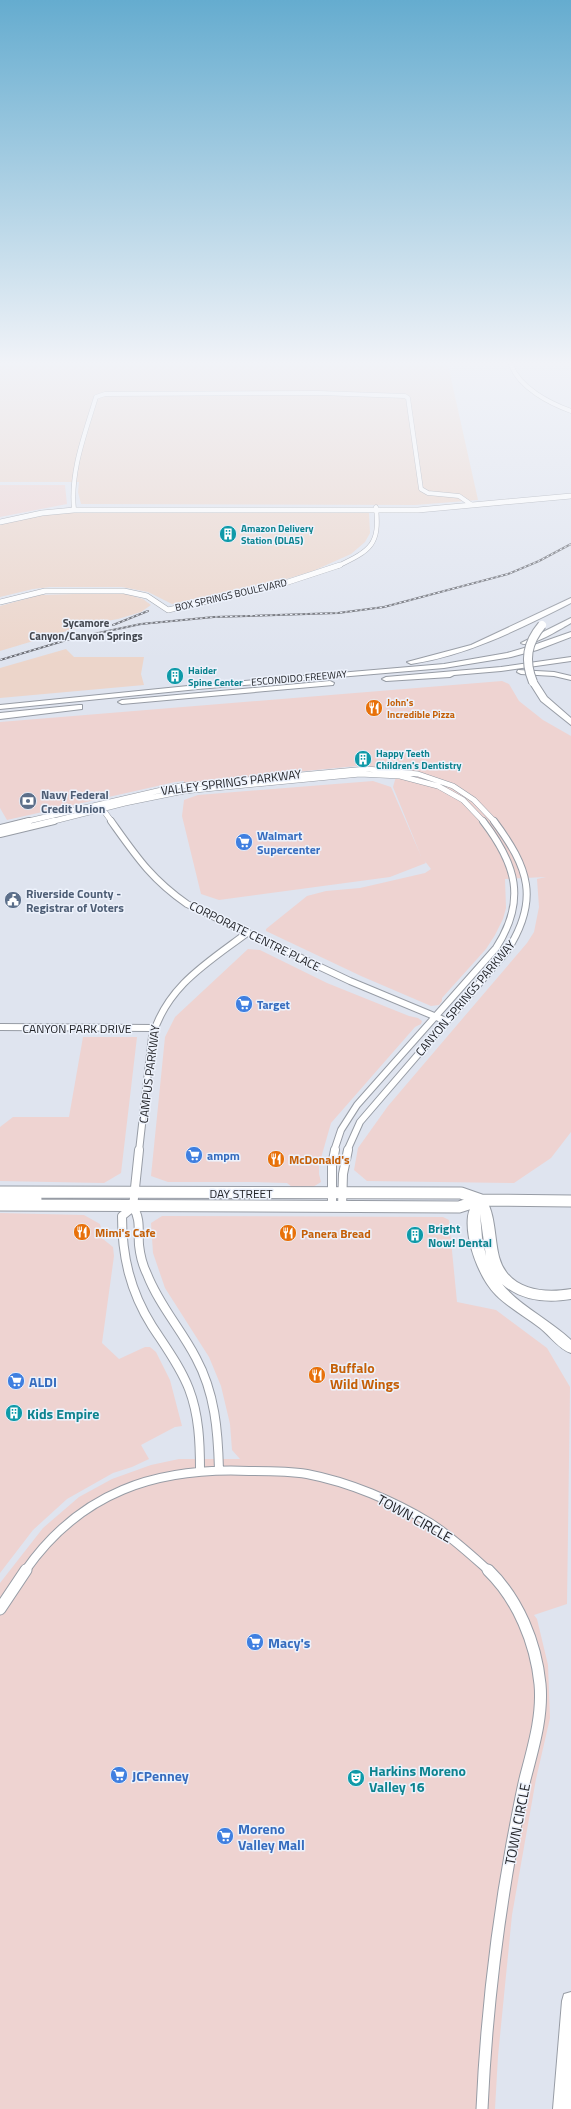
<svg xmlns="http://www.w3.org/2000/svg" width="571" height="2109" font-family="'Titillium Web',sans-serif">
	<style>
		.commercial { fill: #eed3d1 }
		.industrial { fill: #ecd5ca }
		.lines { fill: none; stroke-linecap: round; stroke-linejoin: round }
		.minor-far4-casing { stroke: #979ca5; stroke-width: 5 }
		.minor-far3-casing { stroke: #979ca5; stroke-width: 6 }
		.minor-far2-casing { stroke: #979ca5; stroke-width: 8 }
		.minor-far1-casing { stroke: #979ca5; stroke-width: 10 }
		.minor-casing { stroke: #979ca5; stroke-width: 13 }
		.major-far1-casing { stroke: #979ca5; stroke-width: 6 }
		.major-casing { stroke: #979ca5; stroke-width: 13 }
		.highway-casing { stroke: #979ca5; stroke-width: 2 }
		.minor-far4 { stroke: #fff; stroke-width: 4 }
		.minor-far3 { stroke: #fff; stroke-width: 5 }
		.minor-far2 { stroke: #fff; stroke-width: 6 }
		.minor-far1 { stroke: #fff; stroke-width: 8 }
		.minor { stroke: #fff; stroke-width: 11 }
		.major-far1 { stroke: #fff; stroke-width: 5 }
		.major { stroke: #fff; stroke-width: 11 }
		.highway { fill: #fff; fill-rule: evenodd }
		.rail-casing { stroke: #676970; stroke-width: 2 }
		.rail { stroke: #edf2fc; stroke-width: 1; stroke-dasharray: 2.5; stroke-linecap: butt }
		.highway-bridge-casing { stroke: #979ca5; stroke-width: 10; stroke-linecap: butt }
		.highway-bridge { stroke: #fff; stroke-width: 8 }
		.labels { text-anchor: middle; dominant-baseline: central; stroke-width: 3; stroke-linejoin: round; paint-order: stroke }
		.far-culture-label { font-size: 10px; font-weight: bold; fill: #0d838f; stroke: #edf2fc; text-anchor: start }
		.far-street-label { font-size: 10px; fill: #222327; stroke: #edf2fc }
		.far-food-label { font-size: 10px; font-weight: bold; fill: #c56008; stroke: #edf2fc; text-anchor: start }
		.far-neighbourhood-label { font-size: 11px; font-weight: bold; fill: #43474f; stroke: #edf2fc }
		.street-label { font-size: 12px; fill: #222327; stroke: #edf2fc }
		.service-label { font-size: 12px; font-weight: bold; fill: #4e5e75; stroke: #edf2fc; text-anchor: start }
		.shop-label { font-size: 12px; font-weight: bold; fill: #366cbe; stroke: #edf2fc; text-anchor: start }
		.food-label { font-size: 12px; font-weight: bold; fill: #c56008; stroke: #edf2fc; text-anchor: start }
		.culture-label { font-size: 12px; font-weight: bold; fill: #0d838f; stroke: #edf2fc; text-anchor: start }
		.near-food-label { font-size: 14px; font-weight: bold; fill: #c56008; stroke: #edf2fc; text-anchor: start }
		.near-shop-label { font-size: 14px; font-weight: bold; fill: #366cbe; stroke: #edf2fc; text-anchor: start }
		.near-culture-label { font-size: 14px; font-weight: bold; fill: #0d838f; stroke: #edf2fc; text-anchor: start }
		.near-street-label { font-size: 14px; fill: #222327; stroke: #edf2fc }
	</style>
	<rect width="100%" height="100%" fill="#dfe4ef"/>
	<path class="commercial" d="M0 485H65L67 504 0 517Z
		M502 681 509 684 519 701 543 720 571 736V1132L551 1158 514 1183 367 1181 354 1170 358 1148 388 1106 527 943 534 932 539 907 537 879 546 877 505 879 506 908 503 919 495 935 486 949 442 998V1001L439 1005 431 1006 361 976 266 931V929L307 896 326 891 360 888 425 873 431 869 424 860 426 863 390 877 219 900 201 894 182 816 184 800 198 795 373 781 391 787 421 856 393 787 395 780 401 768 357 766 184 783V781L175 782 7 820 0 808V722Z
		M248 949 260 950 327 983 409 1016 418 1018 422 1021 421 1024 415 1027 331 1123 319 1165V1174L321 1182 313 1187H292L287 1183 252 1182H168L151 1176 165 1037 175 1017Z
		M83 1037H137L121 1173 104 1183 0 1181V1127L13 1117H69Z
		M0 1213 84 1215 100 1224 101 1228 98 1235 113 1247 114 1256 102 1343 119 1359 145 1347H150L156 1352 170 1380 182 1426 175 1427 141 1445 149 1459 132 1467 113 1473 67 1499 33 1530 0 1573Z
		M162 1216 443 1217 449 1220 457 1302 496 1310 547 1348 570 1387 567 1604 534 1615 537 1619 548 1665 550 1718 536 1779 512 1915 498 2056 495 2109H0V1583L43 1528 79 1497 112 1479 151 1465 179 1459H240L232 1450 230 1424 221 1386 209 1357 165 1288 153 1253 151 1223Z"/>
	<path class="industrial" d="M0 365H448L478 500 415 505 81 504 78 492 79 482H0Z
		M67 512H365L369 513 370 533 365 542 351 554 313 571 283 580 172 604 148 592 122 587H50L33 589 0 597V525L26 518Z
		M74 594H126L143 599 151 605 141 612 118 619 90 624 0 651V606L40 595Z
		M66 649 74 657H144L141 674 144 685 0 698V668Z"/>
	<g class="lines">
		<defs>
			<path id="minor-far4" d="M511 365C520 388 549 403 571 411
				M74 510C70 471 85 434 96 397L105 394 319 393 405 396 408 398 421 489 428 493 459 496 472 505
				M338 566C371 550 380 545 376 507"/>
			<path id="minor-far3" d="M0 602 45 591H124L147 596 168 610 279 585 340 565
				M101 807 112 822
				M24 822 179 786 367 769 418 774 453 786 474 800 495 822
				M50 822 125 803 184 791 360 774 400 776 438 786 463 800 484 822"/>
			<path id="minor-far2" d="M111 821C136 856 151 879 187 904L350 981 446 1021
				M0 828 29 821
				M0 834 54 821
				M0 1027 153 1028
				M139 1151 152 1037C167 986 207 963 247 933
				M334 1151 341 1130 357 1105 496 948C527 900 516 864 483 821
				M347 1151 360 1122 507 951C540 900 529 868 494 821"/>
			<path id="minor-far1" d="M139 1150 133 1207C141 1219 138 1230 139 1245 140 1254 143 1266 147 1274 159 1305 181 1329 196 1358 215 1393 218 1431 219 1470
				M133 1207 122 1216C122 1256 130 1291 152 1326 165 1346 180 1366 189 1389 199 1415 200 1443 200 1470
				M332 1207V1165L335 1150
				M342 1207 343 1174 348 1150
				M25 1571C80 1492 156 1467 249 1471 268 1471 288 1471 307 1474 349 1482 394 1501 430 1523 452 1537 470 1554 489 1571"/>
			<path id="minor" d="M0 1609 26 1570
				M482 2109C486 2020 496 1932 512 1844 516 1823 520 1801 525 1779 533 1748 543 1716 540 1684 536 1643 518 1599 488 1570"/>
			<path id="major-far1" d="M0 522 42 513 74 510H418L571 496"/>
			<path id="major" d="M0 1192 461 1193 481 1200 571 1201
				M0 1202 9 1199H36
				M0 1205 459 1207 481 1200"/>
			<path id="highway" d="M571 598V603C519 629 469 655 411 664L407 662 471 645Z
				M571 618V623C562 628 529 649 521 643Z
				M571 632V637L537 650 511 657 444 668 198 689 0 709V705L198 685 444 664 507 653 531 646Z
				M571 657V661L501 671 454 675 450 677 386 681 382 679 386 677 501 667Z
				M518 670 554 672 571 676V680L554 676 521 674 517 672Z
				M530 680H536L547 697 571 718V725L541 701 529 682Z
				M330 681 334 683 333 685 122 704 118 702 122 700Z
				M79 705H82V709L0 719V713Z
				M481 1196 485 1197C496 1216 494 1237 499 1257 508 1290 543 1294 571 1289V1299C546 1303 522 1301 502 1284 520 1306 550 1320 571 1340V1353C560 1350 550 1336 540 1328 526 1317 509 1308 496 1295 479 1278 465 1240 468 1216 469 1209 473 1203 477 1197ZM480 1214 486 1256 482 1238Z
				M571 1992V2109H553L562 2001 564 1994Z"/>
		</defs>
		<use href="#minor-far4" class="minor-far4-casing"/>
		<use href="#minor-far3" class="minor-far3-casing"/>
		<use href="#minor-far2" class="minor-far2-casing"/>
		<use href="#minor-far1" class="minor-far1-casing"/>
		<use href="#minor" class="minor-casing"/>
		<use href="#major-far1" class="major-far1-casing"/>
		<use href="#major" class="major-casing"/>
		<use href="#highway" class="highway-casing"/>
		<use href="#minor-far4" class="minor-far4"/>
		<use href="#minor-far3" class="minor-far3"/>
		<use href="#minor-far2" class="minor-far2"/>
		<use href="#minor-far1" class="minor-far1"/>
		<use href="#minor" class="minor"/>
		<use href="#major-far1" class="major-far1"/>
		<use href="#major" class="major"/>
		<use href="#highway" class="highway"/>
		<defs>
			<path id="rail" d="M113 625 148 611
				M0 660 70 639 141 624 214 617 338 613 384 607 508 574 539 561 571 544"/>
		</defs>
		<use href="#rail" class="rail-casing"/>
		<use href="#rail" class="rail"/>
		<defs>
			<path id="highway-bridge" d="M533 682C524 660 527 643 542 625"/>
		</defs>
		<use href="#highway-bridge" class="highway-bridge-casing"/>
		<use href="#highway-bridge" class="highway-bridge"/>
	</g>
	<linearGradient id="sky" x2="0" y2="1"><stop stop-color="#65accf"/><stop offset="0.55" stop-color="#f1f3f8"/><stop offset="1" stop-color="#f1f3f8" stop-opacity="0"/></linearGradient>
	<rect width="571" height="660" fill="url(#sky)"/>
	<defs>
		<symbol id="building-disc" viewBox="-11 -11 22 22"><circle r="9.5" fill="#0f9aa8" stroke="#edf2fc"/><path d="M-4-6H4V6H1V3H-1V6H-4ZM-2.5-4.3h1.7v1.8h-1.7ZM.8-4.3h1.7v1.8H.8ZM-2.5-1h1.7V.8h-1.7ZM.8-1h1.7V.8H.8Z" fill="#fff"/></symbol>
		<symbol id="restaurant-disc" viewBox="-11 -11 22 22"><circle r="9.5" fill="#e8710a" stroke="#edf2fc"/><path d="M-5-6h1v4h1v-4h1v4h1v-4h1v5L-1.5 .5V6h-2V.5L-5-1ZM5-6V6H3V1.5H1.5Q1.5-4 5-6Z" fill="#fff"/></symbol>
		<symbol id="bank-disc" viewBox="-11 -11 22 22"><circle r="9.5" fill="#5c6f8a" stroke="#edf2fc"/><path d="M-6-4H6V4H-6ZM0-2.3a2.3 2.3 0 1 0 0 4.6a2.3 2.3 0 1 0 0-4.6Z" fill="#fff"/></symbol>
		<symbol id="supermarket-disc" viewBox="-11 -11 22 22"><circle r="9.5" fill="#3f7fe0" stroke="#edf2fc"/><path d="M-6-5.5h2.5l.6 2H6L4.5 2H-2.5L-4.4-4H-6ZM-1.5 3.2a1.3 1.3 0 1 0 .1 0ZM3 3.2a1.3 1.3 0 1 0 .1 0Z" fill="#fff"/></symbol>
		<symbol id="civic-disc" viewBox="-11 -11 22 22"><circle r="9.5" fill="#5c6f8a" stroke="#edf2fc"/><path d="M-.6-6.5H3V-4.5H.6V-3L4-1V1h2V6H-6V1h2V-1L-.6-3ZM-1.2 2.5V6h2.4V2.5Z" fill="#fff"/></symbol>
		<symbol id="theatre-disc" viewBox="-11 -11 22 22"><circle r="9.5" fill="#0f9aa8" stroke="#edf2fc"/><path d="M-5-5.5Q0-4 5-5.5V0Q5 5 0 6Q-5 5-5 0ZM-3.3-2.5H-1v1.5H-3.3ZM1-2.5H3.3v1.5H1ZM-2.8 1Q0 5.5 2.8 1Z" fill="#fff"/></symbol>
	</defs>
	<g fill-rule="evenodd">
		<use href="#building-disc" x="218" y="524" width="20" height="20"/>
		<use href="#building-disc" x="165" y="666" width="20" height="20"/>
		<use href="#restaurant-disc" x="364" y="698" width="20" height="20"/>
		<use href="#building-disc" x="353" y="749" width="20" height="20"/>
		<use href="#bank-disc" x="18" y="791" width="20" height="20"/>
		<use href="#supermarket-disc" x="234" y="832" width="20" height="20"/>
		<use href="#civic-disc" x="3" y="890" width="20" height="20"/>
		<use href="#supermarket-disc" x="234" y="994" width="20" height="20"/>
		<use href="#supermarket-disc" x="184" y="1145" width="20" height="20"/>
		<use href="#restaurant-disc" x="266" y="1149" width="20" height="20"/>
		<use href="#restaurant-disc" x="72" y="1222" width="20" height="20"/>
		<use href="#restaurant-disc" x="278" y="1223" width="20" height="20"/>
		<use href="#building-disc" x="405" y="1225" width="20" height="20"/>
		<use href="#restaurant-disc" x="307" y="1365" width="20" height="20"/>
		<use href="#supermarket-disc" x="6" y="1371" width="20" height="20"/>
		<use href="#building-disc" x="4" y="1403" width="20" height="20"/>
		<use href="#supermarket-disc" x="245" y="1632" width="20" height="20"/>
		<use href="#supermarket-disc" x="109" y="1765" width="20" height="20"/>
		<use href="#theatre-disc" x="346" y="1768" width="20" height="20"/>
		<use href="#supermarket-disc" x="215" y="1826" width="20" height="20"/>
	</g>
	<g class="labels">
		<g class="far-culture-label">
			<text x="241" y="528">Amazon Delivery<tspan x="241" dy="12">Station (DLA5)</tspan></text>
			<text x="188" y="670">Haider<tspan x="188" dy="12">Spine Center</tspan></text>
			<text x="376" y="753">Happy Teeth<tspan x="376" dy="12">Children's Dentistry</tspan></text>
		</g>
		<g class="far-street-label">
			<text transform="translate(231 595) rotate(-13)">BOX SPRINGS BOULEVARD</text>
			<text transform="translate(299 678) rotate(-5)">ESCONDIDO FREEWAY</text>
		</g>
		<g class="far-food-label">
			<text x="387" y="702">John's<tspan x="387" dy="12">Incredible Pizza</tspan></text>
		</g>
		<g class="far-neighbourhood-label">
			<text x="86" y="623">Sycamore<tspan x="86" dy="13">Canyon/Canyon Springs</tspan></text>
		</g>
		<g class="street-label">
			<text transform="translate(231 782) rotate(-7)">VALLEY SPRINGS PARKWAY</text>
			<text transform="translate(255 936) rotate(26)">CORPORATE CENTRE PLACE</text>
			<text transform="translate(465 998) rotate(-50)">CANYON SPRINGS PARKWAY</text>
			<text x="77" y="1028">CANYON PARK DRIVE</text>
			<text transform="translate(149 1074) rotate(-83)">CAMPUS PARKWAY</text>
			<text x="241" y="1193">DAY STREET</text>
		</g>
		<g class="service-label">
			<text x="41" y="794">Navy Federal<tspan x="41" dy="14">Credit Union</tspan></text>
			<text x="26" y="893">Riverside County -<tspan x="26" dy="14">Registrar of Voters</tspan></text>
		</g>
		<g class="shop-label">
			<text x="257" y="835">Walmart<tspan x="257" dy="14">Supercenter</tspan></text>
			<text x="257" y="1004">Target</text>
			<text x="207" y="1155">ampm</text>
		</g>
		<g class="food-label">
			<text x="289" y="1159">McDonald's</text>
			<text x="95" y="1232">Mimi's Cafe</text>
			<text x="301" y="1233">Panera Bread</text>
		</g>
		<g class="culture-label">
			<text x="428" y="1228">Bright<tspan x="428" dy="14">Now! Dental</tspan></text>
		</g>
		<g class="near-food-label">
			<text x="330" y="1367">Buffalo<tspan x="330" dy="16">Wild Wings</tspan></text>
		</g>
		<g class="near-shop-label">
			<text x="29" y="1381">ALDI</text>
			<text x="268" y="1642">Macy's</text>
			<text x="132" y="1775">JCPenney</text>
			<text x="238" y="1828">Moreno<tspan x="238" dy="16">Valley Mall</tspan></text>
		</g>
		<g class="near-culture-label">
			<text x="27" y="1413">Kids Empire</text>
			<text x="369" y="1770">Harkins Moreno<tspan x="369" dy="16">Valley 16</tspan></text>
		</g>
		<g class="near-street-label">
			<text transform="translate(415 1518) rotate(29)">TOWN CIRCLE</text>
			<text transform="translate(517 1824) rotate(-79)">TOWN CIRCLE</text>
		</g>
	</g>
</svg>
